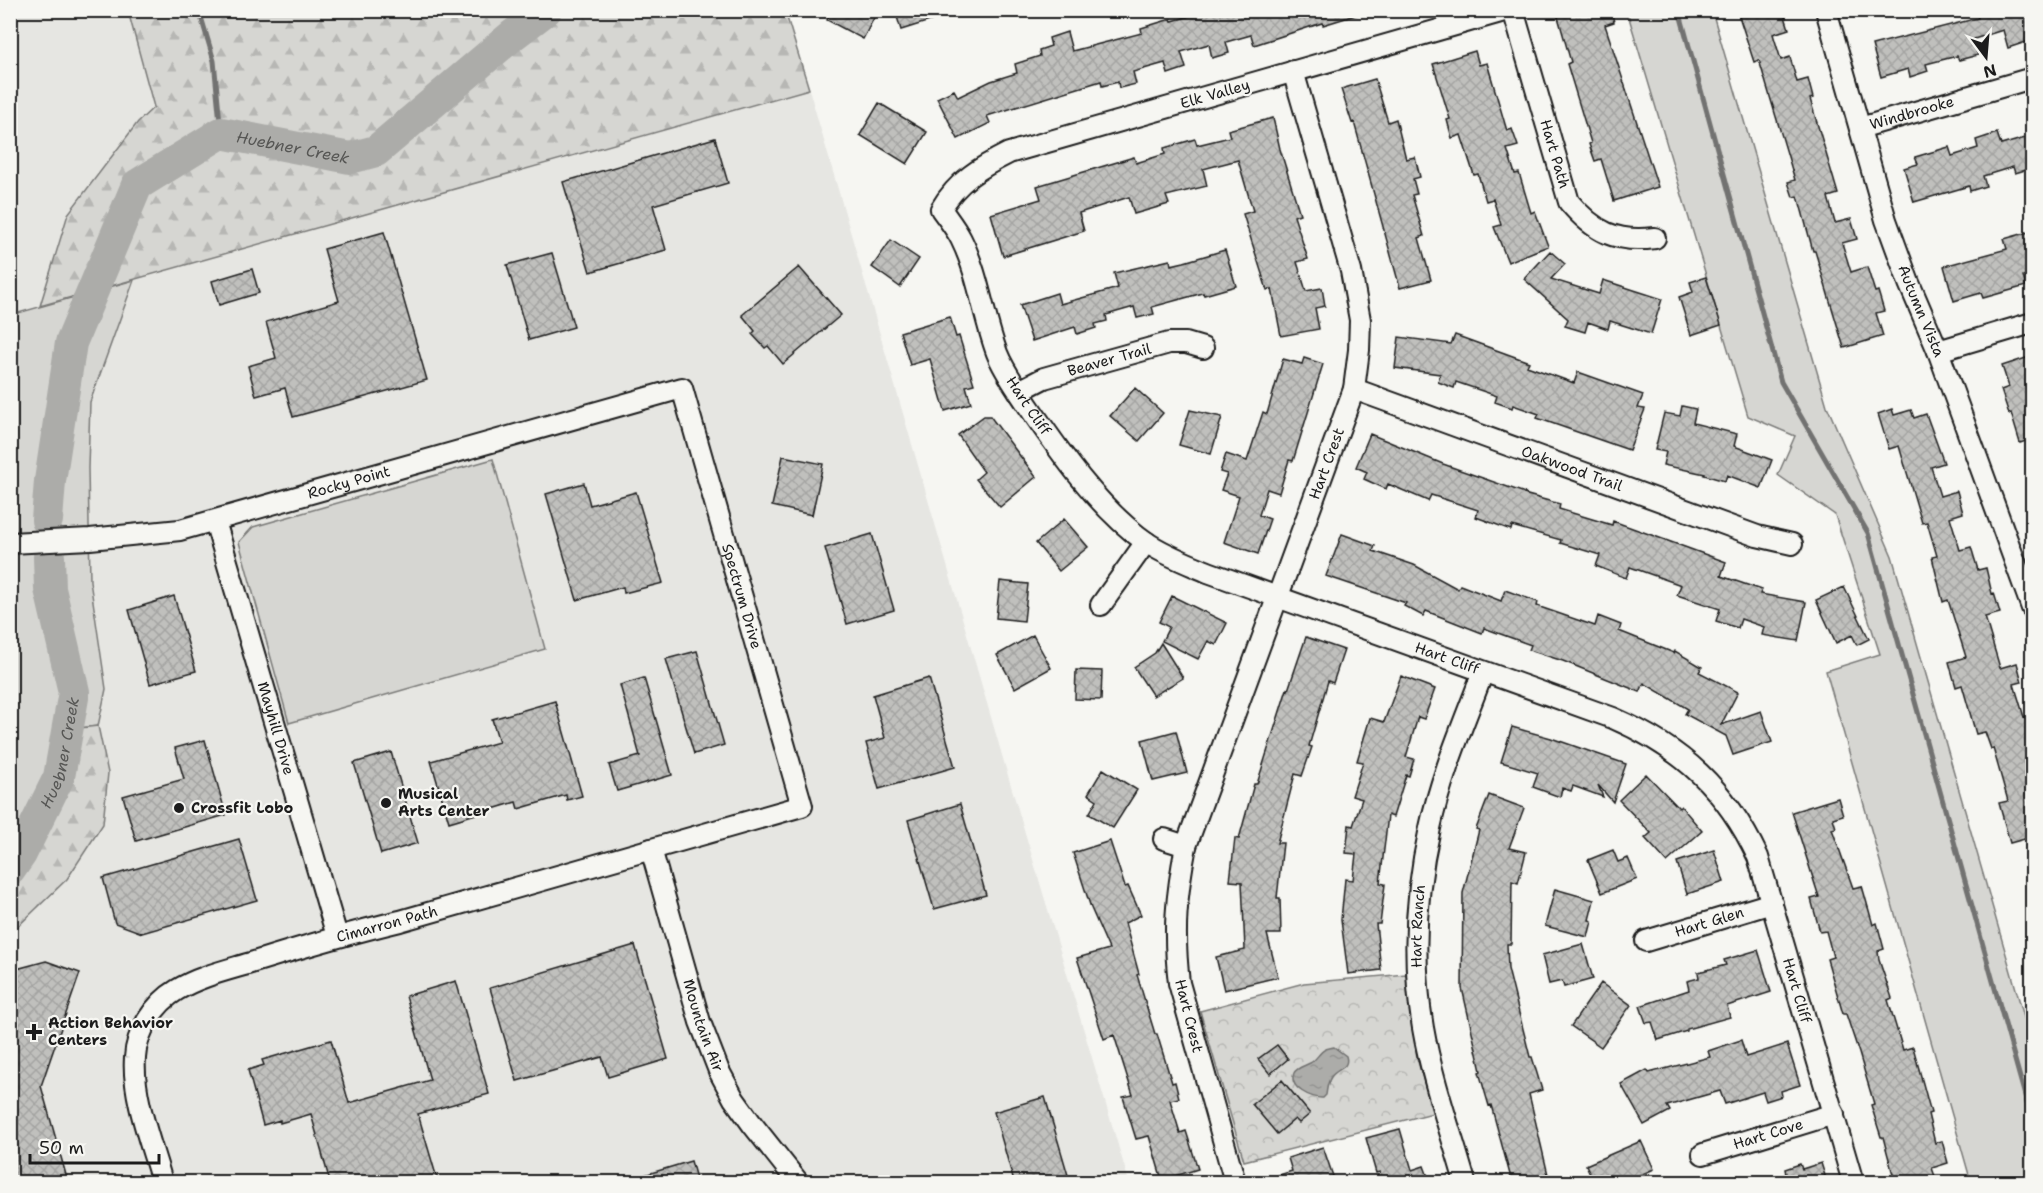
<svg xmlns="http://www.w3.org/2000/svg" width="2043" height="1193" font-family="'Shantell Sans',sans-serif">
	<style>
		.built { fill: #e6e6e2 }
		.grass { fill: #d6d6d2; stroke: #797977; stroke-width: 1.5 }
		.forest { fill: url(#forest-firs); stroke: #797977; stroke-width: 1.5 }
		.park { fill: url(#park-crowns); stroke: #797977; stroke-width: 1.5 }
		.water { fill: url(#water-ripples); stroke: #727271; stroke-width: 1.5 }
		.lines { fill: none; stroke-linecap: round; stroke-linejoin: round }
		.stream { stroke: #727271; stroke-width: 5 }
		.river { stroke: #acaca9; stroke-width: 32 }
		.building { fill: url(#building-cross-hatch); stroke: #1c1c1c; stroke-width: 1.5 }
		.minor-casing { stroke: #1c1c1c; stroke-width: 24 }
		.minor { stroke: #f6f6f2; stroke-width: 20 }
		.poi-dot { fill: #1c1c1c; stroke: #f6f6f2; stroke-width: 2 }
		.labels { text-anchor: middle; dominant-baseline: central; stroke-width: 4.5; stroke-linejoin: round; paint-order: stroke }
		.street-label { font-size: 15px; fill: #1c1c1c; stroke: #f6f6f2 }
		.poi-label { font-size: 15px; font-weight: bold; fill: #1c1c1c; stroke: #f6f6f2; text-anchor: start }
		.water-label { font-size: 16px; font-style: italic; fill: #565654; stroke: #f6f6f2 }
	</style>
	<defs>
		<pattern id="forest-firs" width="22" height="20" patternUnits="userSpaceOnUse" patternTransform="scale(1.5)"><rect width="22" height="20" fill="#d6d6d2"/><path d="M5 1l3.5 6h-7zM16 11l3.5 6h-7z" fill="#b7b7b4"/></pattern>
		<pattern id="park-crowns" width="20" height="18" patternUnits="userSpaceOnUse" patternTransform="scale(1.5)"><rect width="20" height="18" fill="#d6d6d2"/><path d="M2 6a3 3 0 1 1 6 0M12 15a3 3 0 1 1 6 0" fill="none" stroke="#b7b7b4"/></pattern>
		<pattern id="water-ripples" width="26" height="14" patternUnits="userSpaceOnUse" patternTransform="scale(1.5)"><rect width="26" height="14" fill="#acaca9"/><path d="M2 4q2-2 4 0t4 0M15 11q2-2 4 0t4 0" fill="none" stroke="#939391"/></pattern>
		<pattern id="building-cross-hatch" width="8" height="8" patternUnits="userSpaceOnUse" patternTransform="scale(1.5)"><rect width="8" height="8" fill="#c0c0bd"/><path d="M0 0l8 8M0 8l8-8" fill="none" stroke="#a4a4a2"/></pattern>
	</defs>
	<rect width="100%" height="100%" fill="#f6f6f2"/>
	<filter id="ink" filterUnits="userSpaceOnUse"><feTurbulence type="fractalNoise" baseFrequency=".0167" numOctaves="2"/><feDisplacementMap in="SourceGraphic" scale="12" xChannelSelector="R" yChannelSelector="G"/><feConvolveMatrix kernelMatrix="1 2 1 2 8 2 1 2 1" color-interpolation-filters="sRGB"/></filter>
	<g filter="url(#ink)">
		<path class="built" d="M10 11H259L138 122 68 214 40 306 809 89 1006 769 1129 1182H11Z"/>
		<path class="grass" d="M1627 11H1712L1827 406 1892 556 2032 1045V1182H1971L1826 671 1880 654 1835 515 1778 475 1795 436 1748 416Z
			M134 280 90 402 88 468 90 581 106 689 98 726 61 730 32 807 11 850V315Z
			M493 459 545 649 289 723 239 542 253 527Z"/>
		<path class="forest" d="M128 11H785L809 89 40 306 68 214 138 122 154 107Z
			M98 726 108 773 103 824 67 879 11 933V850L32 807 61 730Z"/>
		<path class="park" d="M1406 974 1417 1058 1433 1113 1244 1161 1200 1011 1304 983Z"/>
		<path class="water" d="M1334 1047 1346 1056C1350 1069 1337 1068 1331 1077 1327 1083 1327 1089 1326 1095L1323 1098C1312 1099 1288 1088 1294 1073 1297 1067 1305 1066 1310 1063 1316 1060 1319 1053 1324 1050 1327 1048 1331 1048 1334 1047Z"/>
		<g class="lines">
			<path class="stream" d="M199 10 214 61 221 133
				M1679 10 1781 382 1868 533 2032 1121"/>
			<g class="river">
				<path id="s1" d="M47 520 50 481 71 343 137 185 221 133 350 158 376 151 513 35 546 10"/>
				<path id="s2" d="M10 870 21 854 59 777 74 692 50 589 49 557"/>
			</g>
		</g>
		<path class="building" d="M832 10H878L863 39 827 20Z
			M895 10H952V14L901 30Z
			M1212 10H1359V14L1323 25 1322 23 1254 45 1251 35 1226 42 1229 53 1212 58 1209 44 1181 52 1186 68 1168 74 1165 63 1133 72 1136 84 1119 88 1118 82 1102 86 1101 81 987 116 990 123 958 139 937 98 954 90 958 97 991 81 1017 73 1015 64 1040 56 1039 50 1051 46 1049 38 1067 32 1072 51 1142 33 1141 28 1171 19 1172 21Z
			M1556 10H1611L1614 22 1605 25 1658 187 1614 201 1601 159 1595 161 1589 144 1591 143 1567 64 1571 62Z
			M1737 10H1783L1789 29 1773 34 1781 60 1790 57 1797 82 1808 79 1813 98 1810 99 1838 194 1828 197 1835 223 1851 219 1857 239 1842 243 1851 272 1867 267 1875 292 1878 291 1884 311 1876 313 1883 336 1844 348 1815 251H1813L1798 196 1793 197 1788 182 1795 180 1759 60 1754 62Z
			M1976 10H2032V40L2008 48 2003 30 1974 39 1978 55 1959 60 1957 56 1926 64 1928 71 1910 77 1908 69 1881 77 1872 45 1978 18Z
			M1475 51 1479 65 1487 63 1507 131 1512 129 1518 146 1507 149 1515 174 1519 173 1531 213 1535 211 1548 246 1508 262 1494 227 1501 225 1493 199 1486 201 1478 174 1474 175 1461 135 1452 138 1447 120 1450 119 1433 64Z
			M1375 79 1388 122 1396 119 1406 159 1415 157 1420 177 1413 179 1417 194 1412 195 1424 236 1419 238 1431 280 1400 288 1354 122 1352 123 1341 89Z
			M879 103 927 132 907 164 860 135Z
			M1273 118 1280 149 1300 214 1294 216 1308 259 1297 262 1306 291 1322 288 1325 306 1315 308 1319 329 1281 336 1272 289 1267 290 1243 214 1253 211 1238 160 1203 169 1207 186 1166 196 1169 204 1134 214 1129 197 1079 213 1084 231 1003 256 991 214 1041 199 1037 186 1134 157 1136 163 1165 154 1164 148 1195 139 1197 145 1230 137 1228 130Z
			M1997 133 2001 145 2032 136V168L2015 173 2013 167 1983 176 1986 186 1970 191 1969 186 1914 202 1904 168 1918 164 1915 157 1949 147 1952 156 1978 148 1976 140Z
			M715 138 728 183 653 205 666 250 590 272 563 182Z
			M2032 231V273L2023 276 2026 286 1983 298 1981 293 1954 301 1944 266 2007 249 2004 239Z
			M384 232 427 380 293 417 285 388 256 396 248 366 276 358 266 322 339 301 324 249Z
			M891 240 919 259 900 287 872 267Z
			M1225 250 1236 286 1204 295 1203 293 1152 307 1154 314 1137 318 1134 307 1106 315 1107 321 1095 324 1096 328 1077 334 1075 327 1032 341 1020 305 1057 293 1060 304 1118 288 1114 273 1170 260 1171 265 1184 262Z
			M1550 251 1565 264 1551 279 1599 294 1603 280 1662 299 1651 334 1610 321 1608 329 1588 322 1585 332 1565 326 1568 319 1524 279Z
			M552 253 574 327 529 340 507 265Z
			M799 267 841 315 783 364 768 346 765 348 752 334 755 331 742 315Z
			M252 269 259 293 219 305 212 281Z
			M1706 277 1721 325 1691 335 1679 297 1693 292 1690 282Z
			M950 317 956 337 959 336 974 384 966 386 971 403 945 411 930 359 910 365 900 332Z
			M1455 335 1529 362 1527 366 1574 383 1578 372 1643 395 1638 408 1645 409 1629 450 1537 418 1539 414 1513 405 1512 408 1495 402 1497 396 1456 382 1454 388 1438 382 1440 374 1395 368 1399 337 1451 344Z
			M2032 356V439L2020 443 2011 413 2009 414 2001 390 2009 387 2002 366Z
			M1304 358 1323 364 1293 461 1289 460 1279 493 1267 489 1259 515 1270 519 1258 554 1224 542 1239 496 1221 490 1227 474 1220 472 1226 454 1247 461 1263 412 1267 414 1283 359 1302 364Z
			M1135 388 1163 413 1139 441 1110 416Z
			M1682 406 1696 409 1693 423 1737 434 1734 446 1772 460 1761 488 1727 475 1725 481 1704 475 1705 474 1663 465 1666 452 1655 450 1664 413 1680 416Z
			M1892 409 1894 415 1911 410 1914 418 1926 414 1944 463 1931 467 1940 496 1957 491 1963 513 1950 517 1960 550 1971 547 1978 570 1986 568 1992 594 1994 593 2000 613 1985 617 2000 668 2017 663 2022 682 2014 684 2024 717 2032 715V837L2010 843 1999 803 2008 801 1993 748 1991 749 1985 732 1976 734 1962 685 1956 687 1949 662 1966 657 1948 600 1943 602 1932 557 1937 556 1927 522 1922 523 1899 446 1889 449 1878 414Z
			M1190 410 1222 417 1211 454 1179 445Z
			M984 416H990L1036 477 1000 507 976 479 984 472 958 435Z
			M1370 434 1443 464 1525 493 1524 494 1560 504 1559 509 1612 525 1613 521 1726 562 1721 576 1762 590 1760 594 1806 602 1798 641 1762 635 1764 627 1741 619 1738 628 1716 621 1720 609 1677 595 1681 585 1630 567 1626 578 1596 566 1600 555 1560 543 1561 540 1512 526 1511 530 1476 517 1478 510 1431 495 1428 501 1388 484 1386 489 1364 479 1367 472 1356 467Z
			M783 456 823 464 812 515 772 506Z
			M584 483 590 505 636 492 663 583 624 593 623 587 577 600 546 494Z
			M1064 519 1088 547 1059 571 1036 543Z
			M872 534 894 610 847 624 825 548Z
			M1342 534 1375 546 1373 551 1414 565 1458 589 1460 585 1501 601 1505 590 1538 602 1537 606 1595 626 1598 616 1621 625 1619 631 1674 653 1675 651 1702 667 1699 672 1738 692 1721 725 1761 711 1772 742 1733 755 1726 736 1685 714 1688 709 1644 683 1640 692 1563 661 1529 650 1531 645 1484 628 1482 633 1426 611 1423 616 1404 606 1406 603 1326 576Z
			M1000 581 1028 584 1024 621 996 618Z
			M1844 587 1869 639 1857 645 1852 635 1836 643 1816 600Z
			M174 596 196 671 150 684 129 610Z
			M1172 596 1227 623 1216 645 1208 641 1198 659 1162 641 1169 627 1159 622Z
			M1033 635 1051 668 1015 688 997 655Z
			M1306 637 1344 650 1333 683 1328 681 1309 746 1312 747 1302 776 1295 774 1277 843H1283L1277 898H1280L1281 934H1267L1278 977 1224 990 1216 957 1245 950 1242 882 1230 881 1235 838 1239 839 1254 784H1257L1287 689 1288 690Z
			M1161 643 1183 678 1153 696 1134 667 1155 653Z
			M697 651 724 745 694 754 666 659Z
			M1076 670 1102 671 1101 700 1075 699Z
			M1401 676 1435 689 1424 719 1418 717 1406 757 1414 759 1409 776 1406 775 1393 817 1388 815 1380 883 1385 884 1380 924H1376L1381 970 1348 974 1341 920 1345 879 1353 880 1356 854 1346 853 1349 825 1353 826 1362 799 1352 796 1363 762 1357 761 1370 718 1384 722Z
			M644 678 672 775 617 791 609 765 640 756 620 685Z
			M929 678 955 767 879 789 866 743 885 738 873 695Z
			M555 701 582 796 567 800 566 795 518 809 516 802 449 822 431 761 499 742 492 719Z
			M1512 727 1551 738 1626 764 1613 802 1598 785 1603 797 1573 786 1571 791 1562 788 1560 797 1533 787 1538 773 1501 762Z
			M1176 731 1187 773 1153 781 1142 740Z
			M205 740 226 815 136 841 123 796 184 779 175 748Z
			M391 752 418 843 381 854 354 763Z
			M1103 769 1137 790 1113 828 1089 814 1097 800 1088 794Z
			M1646 774 1679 808 1681 806 1702 831 1667 862 1645 838 1651 833 1619 800Z
			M1489 795 1524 808 1509 848 1526 852 1518 883 1512 881 1511 944H1507L1508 969 1530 1057H1532L1542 1090 1529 1094 1549 1179 1537 1182H1512L1491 1105 1489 1106 1479 1072 1481 1071 1462 988 1463 893 1479 830 1476 829Z
			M1838 798 1843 815 1833 818 1836 828 1832 829 1853 888 1862 886 1873 925 1877 923 1884 949 1878 951 1879 960 1892 998 1888 1000 1903 1050 1913 1047 1931 1113 1928 1114 1935 1143 1942 1141 1948 1163 1932 1168 1937 1182H1895L1883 1137H1881L1871 1105 1874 1104 1859 1053 1846 1014H1843L1827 959 1833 957 1826 931 1820 932 1811 899 1819 897 1792 812Z
			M960 804 986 895 934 909 908 820Z
			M239 839 257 900 142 933 115 923 103 878Z
			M1110 841 1125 887 1128 886 1141 915 1125 923 1139 974 1137 975 1155 1034H1157L1172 1083 1175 1082 1179 1098 1170 1100 1180 1133 1186 1131 1198 1169 1162 1180 1149 1136 1136 1139 1123 1097 1133 1095 1114 1035 1104 1039 1077 958 1109 949 1091 908 1073 853Z
			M1613 850 1618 862 1628 858 1637 879 1602 893 1588 860Z
			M1714 850 1724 882 1687 894 1677 862Z
			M1555 889 1594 900 1589 920 1592 921 1588 937 1545 926Z
			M1583 944 1593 979 1564 987 1562 981 1549 984 1542 955Z
			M635 945 668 1059 608 1077 602 1057 517 1081 490 988Z
			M1758 950 1771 992 1727 1006 1730 1017 1687 1029V1031L1658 1040 1652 1022 1646 1023 1640 1006 1689 990 1687 981 1699 978 1698 972 1726 965 1724 960Z
			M46 961 80 973 41 1086 68 1182H10V977L13 970Z
			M456 981 489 1094 418 1114 438 1182H330L311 1114 280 1123V1120L263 1125 248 1070 264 1065 262 1060 331 1040 349 1103 430 1080 406 996Z
			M1601 983 1631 1005 1601 1047 1571 1026Z
			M1741 1040 1746 1057 1787 1044 1800 1085 1781 1091 1782 1096 1766 1101 1763 1092 1725 1104 1720 1091 1667 1106 1670 1111 1644 1125 1621 1084 1647 1070 1649 1073 1710 1057 1708 1051Z
			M1277 1045 1288 1059 1270 1074 1258 1059Z
			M1282 1080 1310 1114 1299 1123 1295 1119 1277 1134 1252 1104Z
			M1045 1097 1070 1182H1014L994 1112Z
			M1400 1129 1412 1170 1424 1166 1430 1182H1381L1382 1179 1380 1172 1376 1173 1366 1138Z
			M1641 1141 1654 1169 1624 1182H1594L1586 1165Z
			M1323 1147 1335 1182H1265L1264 1180 1292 1171 1288 1158Z
			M691 1161 697 1182H632L631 1179Z
			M1821 1163 1827 1182H1770L1769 1179 1786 1174 1785 1169 1800 1164 1802 1169Z"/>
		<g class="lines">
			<defs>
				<g id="minor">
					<path id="s3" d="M1508 10 1009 153C981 167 957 181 941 209 948 219 956 229 961 239 979 275 983 316 997 353 1004 371 1016 387 1027 404 1059 451 1099 509 1146 542 1165 555 1187 563 1208 572L1613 718C1682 748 1726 789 1758 857L1853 1182"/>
					<path id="s4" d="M1513 10 1569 202C1594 232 1616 243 1655 238"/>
					<path id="s5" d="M1826 10 1886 220 1909 283 1938 351 2032 608"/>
					<path id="s6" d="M1860 128 2032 78"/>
					<path d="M1938 351 2032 323"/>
					<path id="s7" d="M1354 389 1757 536 1792 544"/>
					<path id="s8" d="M1019 391 1044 378 1169 343H1186L1203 348"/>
					<path id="s9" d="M215 521 337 936"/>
					<path id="s10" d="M10 543 90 539 180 530 682 388 802 806 400 921C350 933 302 947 254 962 228 970 200 976 177 990 155 1003 136 1032 135 1058 132 1096 152 1146 162 1182"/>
					<path d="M1101 605 1146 542"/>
					<path d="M1164 839 1186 846"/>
					<path id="s11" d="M651 849 700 1022 719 1071 734 1099 752 1124 798 1182"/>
					<path id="s12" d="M1646 941 1772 903"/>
					<path id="s13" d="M1703 1154 1834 1114"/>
					<path id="s14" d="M1235 1182 1179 983C1173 932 1176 896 1186 846L1354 389 1359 350 1360 320 1351 271 1293 71"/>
					<path id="s15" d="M1465 1182C1451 1132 1432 1080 1423 1028 1412 961 1415 894 1430 828 1441 775 1464 723 1483 672"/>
				</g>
			</defs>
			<use href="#minor" class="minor-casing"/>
			<use href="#minor" class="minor"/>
		</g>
	</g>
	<g class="poi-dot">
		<circle cx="386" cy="803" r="6"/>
		<circle cx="179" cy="808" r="6"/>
		<path d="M31 1023h6v6h6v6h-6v6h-6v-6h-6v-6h6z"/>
	</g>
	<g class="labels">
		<g class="street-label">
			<text transform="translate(1215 94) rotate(-16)">Elk Valley</text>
			<text stroke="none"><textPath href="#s6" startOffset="54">Windbrooke</textPath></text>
			<text stroke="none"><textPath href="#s4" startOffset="150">Hart Path</textPath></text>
			<text stroke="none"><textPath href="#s5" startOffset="316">Autumn Vista</textPath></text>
			<text stroke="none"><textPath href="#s8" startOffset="96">Beaver Trail</textPath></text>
			<text stroke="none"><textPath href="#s3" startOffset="826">Hart Cliff</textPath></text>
			<text stroke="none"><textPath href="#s14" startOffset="752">Hart Crest</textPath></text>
			<text stroke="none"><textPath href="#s7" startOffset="232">Oakwood Trail</textPath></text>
			<text stroke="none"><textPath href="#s10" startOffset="346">Rocky Point</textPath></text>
			<text stroke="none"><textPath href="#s10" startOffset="909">Spectrum Drive</textPath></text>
			<text stroke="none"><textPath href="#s3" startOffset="1330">Hart Cliff</textPath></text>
			<text stroke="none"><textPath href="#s9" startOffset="216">Mayhill Drive</textPath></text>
			<text stroke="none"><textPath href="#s12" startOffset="66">Hart Glen</textPath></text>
			<text transform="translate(387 924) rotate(-15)">Cimarron Path</text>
			<text stroke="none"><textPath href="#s15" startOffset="262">Hart Ranch</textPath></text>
			<text stroke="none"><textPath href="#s3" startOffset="1851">Hart Cliff</textPath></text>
			<text transform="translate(1189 1016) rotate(76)">Hart Crest</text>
			<text stroke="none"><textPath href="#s11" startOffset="184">Mountain Air</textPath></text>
			<text stroke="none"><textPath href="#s13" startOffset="68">Hart Cove</textPath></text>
		</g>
		<g class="poi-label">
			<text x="398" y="794">Musical<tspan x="398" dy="17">Arts Center</tspan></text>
			<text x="191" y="808">Crossfit Lobo</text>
			<text x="48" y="1023">Action Behavior<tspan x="48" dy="17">Centers</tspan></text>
		</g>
		<g class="water-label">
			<text stroke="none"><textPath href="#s1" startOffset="522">Huebner Creek</textPath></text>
			<text stroke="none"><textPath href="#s2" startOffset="129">Huebner Creek</textPath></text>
		</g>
	</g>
	<rect width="2043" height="1193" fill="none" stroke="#f6f6f2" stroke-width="36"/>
	<rect x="18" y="18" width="2007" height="1157" fill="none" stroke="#1c1c1c" stroke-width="2" filter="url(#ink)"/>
	<g transform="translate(1986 57) rotate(164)" stroke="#f6f6f2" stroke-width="4.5" paint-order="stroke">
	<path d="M0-4.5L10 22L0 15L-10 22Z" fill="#1c1c1c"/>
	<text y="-9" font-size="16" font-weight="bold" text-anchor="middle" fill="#1c1c1c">N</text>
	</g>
	<path d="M30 1154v9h129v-9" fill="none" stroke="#1c1c1c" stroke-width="3"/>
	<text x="39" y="1154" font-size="18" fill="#1c1c1c" stroke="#f6f6f2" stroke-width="4.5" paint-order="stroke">50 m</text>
</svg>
